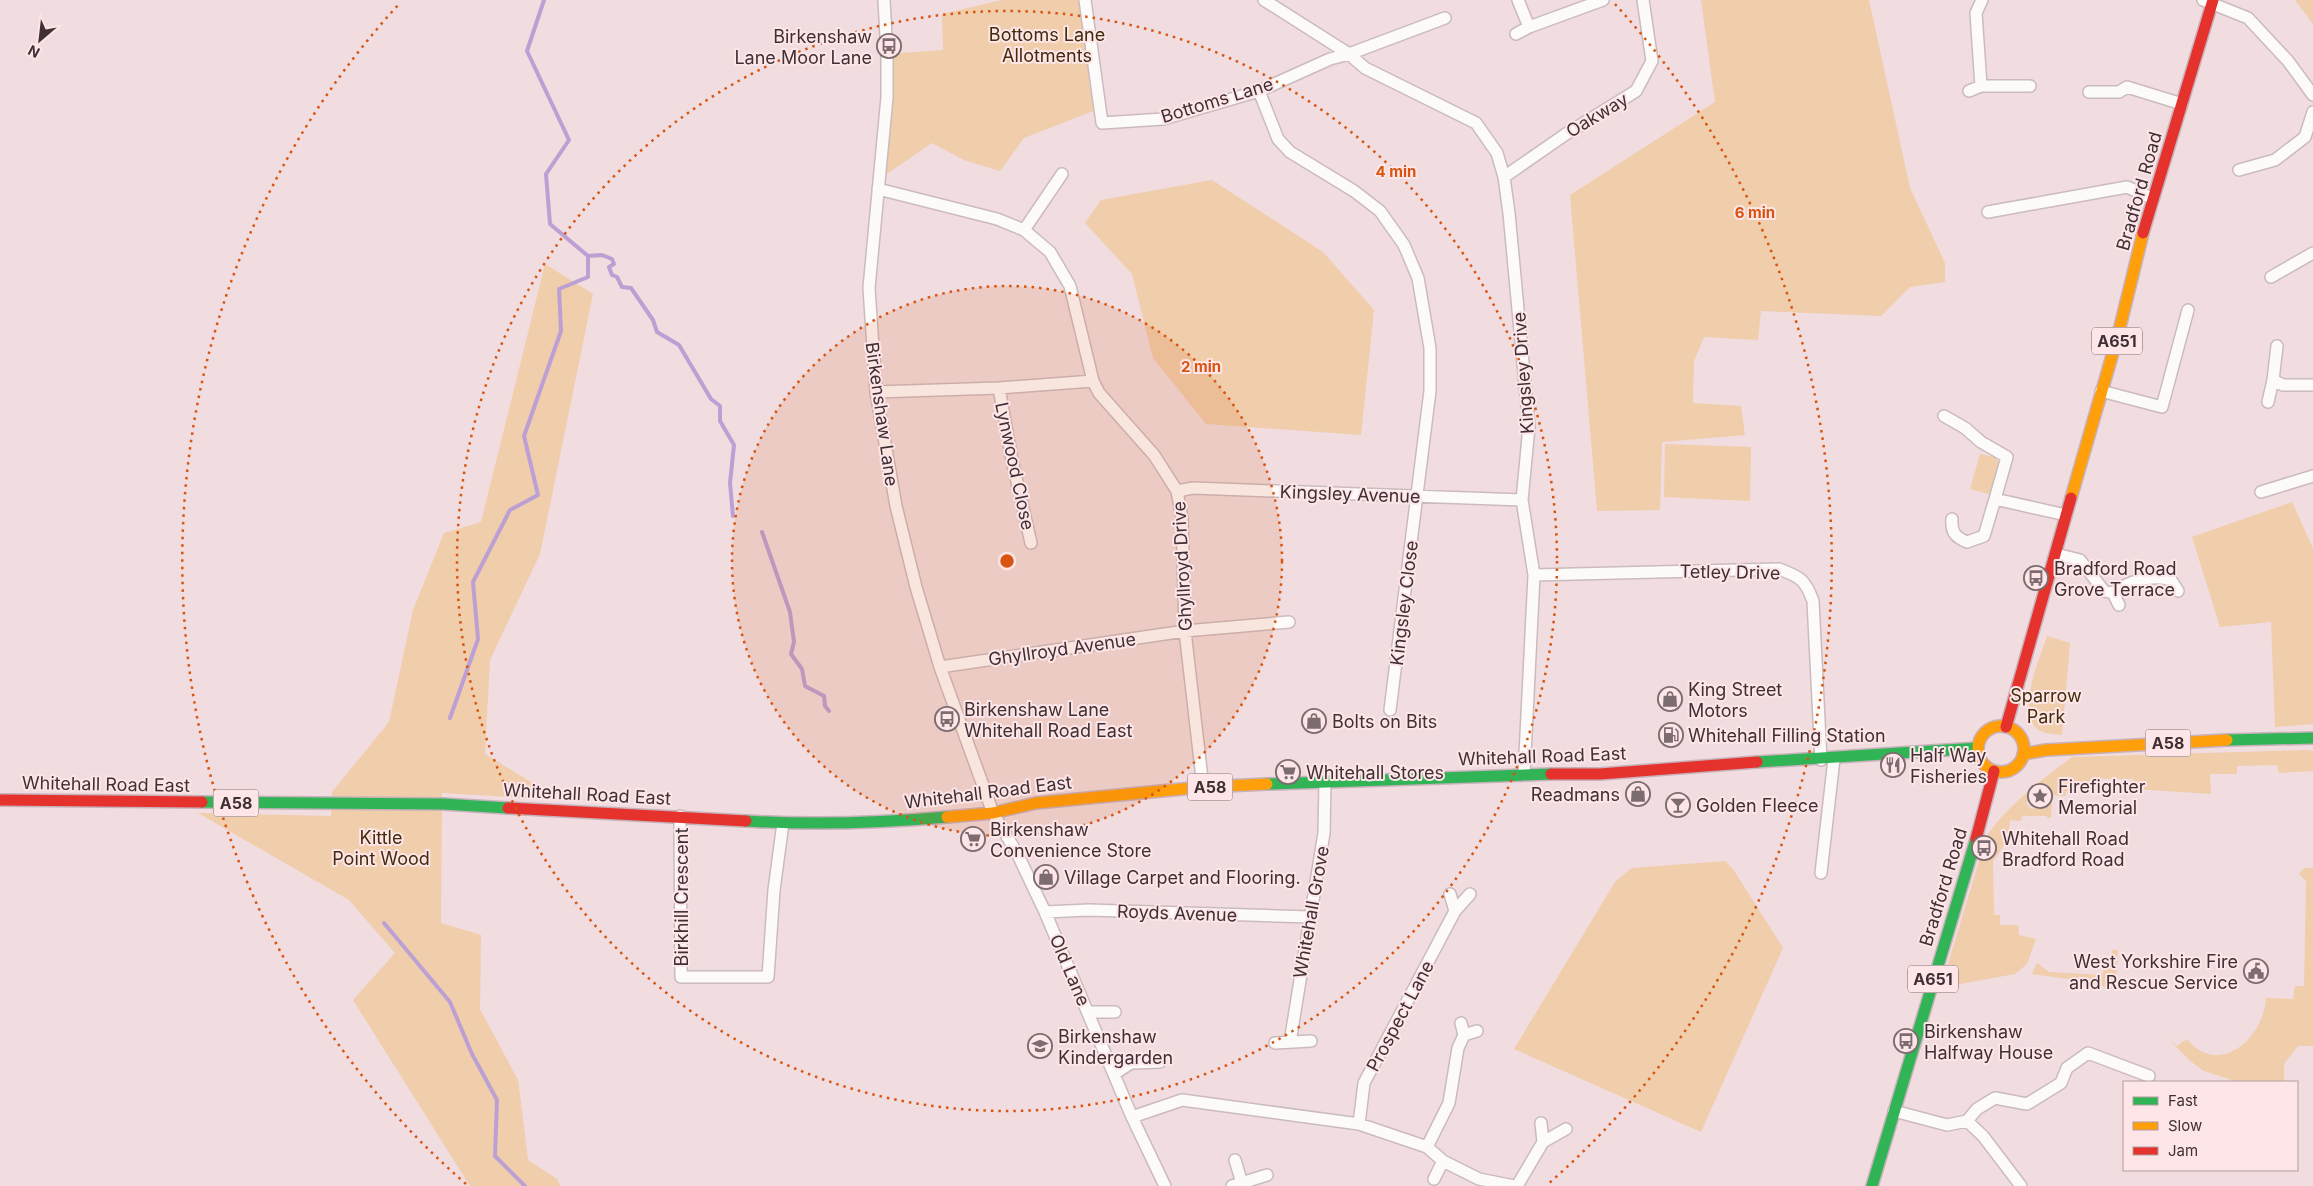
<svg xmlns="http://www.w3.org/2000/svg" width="2313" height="1186" font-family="Inter,sans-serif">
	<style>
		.green { fill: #f0cdab }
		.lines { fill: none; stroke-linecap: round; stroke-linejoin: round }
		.stream { stroke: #bca0d4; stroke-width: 4 }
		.street-casing { stroke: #cbbbbd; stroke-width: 14 }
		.fast-casing { stroke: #c7b1bb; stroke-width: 14 }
		.slow-casing { stroke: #c7b1bb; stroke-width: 14 }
		.jam-casing { stroke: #c7b1bb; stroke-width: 14 }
		.street { stroke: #fdfafa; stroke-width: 11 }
		.fast { stroke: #30b455; stroke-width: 11 }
		.slow { stroke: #ff9f0a; stroke-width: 11 }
		.jam { stroke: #e5322d; stroke-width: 11 }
		.ring { fill: none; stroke: #d75510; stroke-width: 2.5; stroke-dasharray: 2.5 5 }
		.labels { text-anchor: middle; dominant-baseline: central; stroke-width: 4; stroke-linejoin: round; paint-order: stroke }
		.shield { fill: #fde5e8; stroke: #786669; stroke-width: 1 }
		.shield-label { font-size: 16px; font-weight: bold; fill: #3f3033 }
		.park-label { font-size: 18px; fill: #412b0a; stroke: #fde5e8 }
		.poi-label { font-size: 18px; fill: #3f3033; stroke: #fde5e8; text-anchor: start }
		.street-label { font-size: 18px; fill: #3f3033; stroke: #fde5e8 }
		.centre { fill: #d75510; stroke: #fde5e8; stroke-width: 2.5 }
		.ring-label { font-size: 15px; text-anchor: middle; font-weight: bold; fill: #d75510; stroke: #fde5e8; stroke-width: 4; stroke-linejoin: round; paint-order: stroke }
	</style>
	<rect width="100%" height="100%" fill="#f1dcdf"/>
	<path class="green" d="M1002 0H1085L1101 108 1024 138 1000 171 964 160 932 143 878 180 887 54 943 50 942 14Z
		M1701 0H1869L1910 188 1945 263V282L1910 287 1881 316 1761 311 1758 340 1704 337 1694 361 1693 403 1741 406 1745 435 1662 442 1660 510 1597 511 1570 195 1715 102Z
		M2295 0H2313V24Z
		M1212 180 1323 252 1374 310 1361 435 1206 424 1153 358 1132 274 1085 223 1101 200Z
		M545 264 593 294 540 554 490 660 485 754 560 800 442 793 441 923 481 935 480 1009 518 1080 528 1160 557 1179 560 1186H470L353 1000 395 953 349 900 198 813 331 816 332 792 389 722 413 610 444 533 481 522Z
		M1665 444 1751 447 1750 501 1664 497Z
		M1980 454 1994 457 2001 465 1992 495 1970 489Z
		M2292 502 2313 548V724L2275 727 2271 622 2220 627 2192 537Z
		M2047 636 2070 643 2062 735C2056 734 2048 734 2043 732 2012 719 2040 659 2047 636Z
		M2309 750 2313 751V771L2279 773 2277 765 2237 766V774H2210L2211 794 2134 789 2133 779H2097L2082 783 2081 786 2073 785V791H2067L2065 796 2051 795 2042 789 2026 803 2031 809 2036 808 2047 800 2052 801 2051 818H2047V816H2022L2021 821 2010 820C2010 836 2003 849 1993 861L1994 915H2000V925H2018L2019 935 2036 939 2027 964 2015 974 1960 984 1944 977 1986 838C2004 808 2044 778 2072 757Z
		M1725 861 1733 869 1783 948 1701 1132 1514 1049 1615 882 1632 868Z
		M2304 868H2313V1046H2298L2284 1064V1082H2238L2204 1071 2190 1061 2165 1035 2177 1046 2187 1039C2220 1079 2264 1037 2266 998L2293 999 2295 986H2304L2306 881 2299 874Z
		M2112 950H2118L2116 984 2111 989 2090 982 2032 974 2037 963 2049 972 2102 975 2104 967 2112 964Z"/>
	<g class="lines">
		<path class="stream" d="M544 0 527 51 569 140 546 174 550 224 588 256
			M588 256 602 255 612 259 614 264 609 267 612 275 617 277 622 287 631 288 653 320 657 332 679 345 711 399 720 406V421L734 445 730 483 733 516
			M762 532 790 612 794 642 791 654 802 669 805 686 824 696 825 706 829 711
			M450 718 478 639 473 582 510 510 538 495 524 436 561 331 559 289 588 277V256
			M384 923 450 1002 472 1054 497 1100 495 1156 525 1186"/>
		<defs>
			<path id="street" d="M884 0 887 54V97L869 288 876 392 896 506 916 587 940 667 993 813 1018 855 1045 912 1132 1117 1165 1186
				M1085 0 1102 123 1163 119 1259 91 1330 59 1349 54 1445 18
				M1264 0 1349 54 1365 68 1476 123 1497 153 1504 177 1509 213 1529 427 1522 500 1534 575 1524 775
				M1518 0 1529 27 1603 0
				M1982 0 1976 13 1981 86H2030
				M2203 0 2248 18 2288 61 2313 95
				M1516 34 1529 27
				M1259 91 1278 139 1290 152 1354 191 1380 211 1404 245 1418 278 1430 348V391L1390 710
				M1969 91 1981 86
				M2089 92H2119L2127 87 2182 104
				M2239 170 2275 160 2305 137 2313 112
				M1504 177 1566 134 1636 91 1652 61 1643 0
				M878 189 997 219 1024 230 1050 252 1070 286 1093 381
				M1988 212 2127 187 2152 198
				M1024 230 1062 174
				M2271 277 2313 253
				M2277 346 2273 380 2283 385H2313
				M999 388 1012 460 1031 543
				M2101 391 2162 407 2188 310
				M876 392 999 388 1093 381 1099 393 1154 455 1177 491 1182 518 1185 631 1203 787
				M2268 402 2273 380
				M1944 416 1965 428 1981 442 2007 457 1995 499
				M1177 491 1193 488 1522 500
				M2261 492 2313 476
				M1952 519C1951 532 1955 537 1967 542L1984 536 1995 499 2066 515
				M2056 554 2080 560 2104 591 2113 593C2128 581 2153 574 2171 580L2178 591
				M1534 575 1779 569C1800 577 1805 579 1813 601L1821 760
				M2113 593 2119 605
				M940 667 1185 631 1289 622
				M680 816 681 977H768L774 890 783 823
				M1821 873 1834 759
				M1450 894 1455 911
				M1045 912 1089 910 1309 917
				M1089 1012H1115
				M1464 1035 1477 1031
				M1290 1042 1324 833 1325 782
				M1275 1043 1311 1041
				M1114 1074 1131 1063 1160 1062
				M1894 1111 1947 1125 1967 1121 1977 1109 1995 1098 2027 1104 2061 1083 2067 1068 2088 1053 2149 1076
				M1132 1117 1182 1100 1359 1124 1427 1147 1443 1161 1479 1179 1514 1186
				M1967 1121 1983 1136 2021 1186
				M1541 1123 1543 1142
				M1359 1124 1364 1083 1455 911 1470 894
				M1427 1147 1449 1103 1458 1048 1464 1035 1461 1023
				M1235 1160 1242 1183
				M1434 1179 1443 1161
				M1232 1186 1267 1175
				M1517 1186 1543 1142 1566 1129"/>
			<path id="fast" d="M2227 740 2313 738
				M1757 762 1978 748
				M1267 784 1551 774
				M202 802 443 804 508 808
				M746 821C813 825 880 823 947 817
				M1872 1186 1976 839"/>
			<path id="slow" d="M2071 498 2118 335 2143 233
				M1978 749a23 23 0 1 1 46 0a23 23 0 1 1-46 0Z
				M2023 754 2046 750 2227 740
				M947 817 993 813 1036 803 1203 787 1267 784"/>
			<path id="jam" d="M2143 233 2213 0
				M2006 727 2071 498
				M1551 774H1600L1757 762
				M0 800 202 802
				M508 808 746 821
				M1976 839 1994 771"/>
		</defs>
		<use href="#street" class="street-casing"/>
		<use href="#fast" class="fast-casing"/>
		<use href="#slow" class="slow-casing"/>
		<use href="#jam" class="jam-casing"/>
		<use href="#street" class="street"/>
		<use href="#fast" class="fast"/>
		<use href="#slow" class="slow"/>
		<use href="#jam" class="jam"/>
	</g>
	<circle cx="1007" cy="561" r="275" fill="#d75510" fill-opacity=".12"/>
	<g class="ring">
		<circle cx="1007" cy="561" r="275"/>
		<circle cx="1007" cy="561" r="550"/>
		<path d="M466 1184A825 825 0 0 1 399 4M1615 4A825 825 0 0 1 1548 1184"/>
	</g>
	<defs>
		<symbol id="bus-ring" viewBox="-11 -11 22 22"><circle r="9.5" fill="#fde5e8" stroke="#7d6c6f" stroke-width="1.5"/><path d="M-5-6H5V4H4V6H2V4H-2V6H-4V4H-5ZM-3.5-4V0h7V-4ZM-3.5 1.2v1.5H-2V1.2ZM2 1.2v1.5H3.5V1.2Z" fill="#7d6c6f"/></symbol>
		<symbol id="shop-ring" viewBox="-11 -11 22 22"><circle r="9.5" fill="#fde5e8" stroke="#7d6c6f" stroke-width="1.5"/><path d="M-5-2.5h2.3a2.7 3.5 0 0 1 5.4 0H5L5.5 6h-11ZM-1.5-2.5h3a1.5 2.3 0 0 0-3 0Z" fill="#7d6c6f"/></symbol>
		<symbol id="fuel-ring" viewBox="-11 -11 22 22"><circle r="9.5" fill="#fde5e8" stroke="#7d6c6f" stroke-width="1.5"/><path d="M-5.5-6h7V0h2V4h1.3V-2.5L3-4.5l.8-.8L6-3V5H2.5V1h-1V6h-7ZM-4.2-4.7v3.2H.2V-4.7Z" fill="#7d6c6f"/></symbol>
		<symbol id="restaurant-ring" viewBox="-11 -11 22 22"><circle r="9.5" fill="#fde5e8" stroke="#7d6c6f" stroke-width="1.5"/><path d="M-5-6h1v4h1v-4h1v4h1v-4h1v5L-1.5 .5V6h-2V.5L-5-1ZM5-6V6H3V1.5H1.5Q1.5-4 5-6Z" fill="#7d6c6f"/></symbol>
		<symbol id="supermarket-ring" viewBox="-11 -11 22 22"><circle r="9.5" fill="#fde5e8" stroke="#7d6c6f" stroke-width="1.5"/><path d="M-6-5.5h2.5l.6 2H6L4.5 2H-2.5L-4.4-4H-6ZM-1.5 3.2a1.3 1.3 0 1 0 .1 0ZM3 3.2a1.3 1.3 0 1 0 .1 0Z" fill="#7d6c6f"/></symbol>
		<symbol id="sight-ring" viewBox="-11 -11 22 22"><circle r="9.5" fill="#fde5e8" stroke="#7d6c6f" stroke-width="1.5"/><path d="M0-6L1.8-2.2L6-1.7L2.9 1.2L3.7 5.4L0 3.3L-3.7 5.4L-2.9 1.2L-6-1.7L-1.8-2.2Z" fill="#7d6c6f"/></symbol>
		<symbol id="bar-ring" viewBox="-11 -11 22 22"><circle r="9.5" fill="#fde5e8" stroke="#7d6c6f" stroke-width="1.5"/><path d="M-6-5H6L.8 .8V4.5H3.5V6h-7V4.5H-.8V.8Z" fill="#7d6c6f"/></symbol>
		<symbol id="civic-ring" viewBox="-11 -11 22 22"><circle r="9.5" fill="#fde5e8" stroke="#7d6c6f" stroke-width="1.5"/><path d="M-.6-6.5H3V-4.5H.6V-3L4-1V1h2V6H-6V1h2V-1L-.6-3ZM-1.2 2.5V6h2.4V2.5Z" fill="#7d6c6f"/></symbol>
		<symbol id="school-ring" viewBox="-11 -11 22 22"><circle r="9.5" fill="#fde5e8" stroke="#7d6c6f" stroke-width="1.5"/><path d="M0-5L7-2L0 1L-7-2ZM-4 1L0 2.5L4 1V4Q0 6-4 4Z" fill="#7d6c6f"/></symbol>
	</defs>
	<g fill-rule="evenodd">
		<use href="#bus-ring" x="875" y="32" width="28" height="28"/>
		<use href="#bus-ring" x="2022" y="564" width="28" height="28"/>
		<use href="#shop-ring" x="1656" y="685" width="28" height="28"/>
		<use href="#bus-ring" x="933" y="705" width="28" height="28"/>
		<use href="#shop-ring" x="1300" y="707" width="28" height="28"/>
		<use href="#fuel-ring" x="1657" y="721" width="28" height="28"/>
		<use href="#restaurant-ring" x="1879" y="751" width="28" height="28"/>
		<use href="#supermarket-ring" x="1274" y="758" width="28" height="28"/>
		<use href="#shop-ring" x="1624" y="780" width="28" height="28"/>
		<use href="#sight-ring" x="2026" y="782" width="28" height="28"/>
		<use href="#bar-ring" x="1664" y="791" width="28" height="28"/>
		<use href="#supermarket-ring" x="959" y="825" width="28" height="28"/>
		<use href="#bus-ring" x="1970" y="834" width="28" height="28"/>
		<use href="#shop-ring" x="1032" y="863" width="28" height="28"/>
		<use href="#civic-ring" x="2242" y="957" width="28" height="28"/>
		<use href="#bus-ring" x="1892" y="1027" width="28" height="28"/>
		<use href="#school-ring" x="1026" y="1032" width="28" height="28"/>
	</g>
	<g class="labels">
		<g class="shield">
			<rect x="2092" y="327.5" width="50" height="27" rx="4"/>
			<rect x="2145.5" y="729.5" width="45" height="27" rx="4"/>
			<rect x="1187.5" y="773.5" width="45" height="27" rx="4"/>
			<rect x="213.5" y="789.5" width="45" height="27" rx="4"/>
			<rect x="1908" y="965.5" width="50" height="27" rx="4"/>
		</g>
		<g class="shield-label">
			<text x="2117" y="341">A651</text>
			<text x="2168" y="743">A58</text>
			<text x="1210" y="787">A58</text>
			<text x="236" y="803">A58</text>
			<text x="1933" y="979">A651</text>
		</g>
		<g class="park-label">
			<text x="1047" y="34">Bottoms Lane<tspan x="1047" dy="21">Allotments</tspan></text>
			<text x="2046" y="695">Sparrow<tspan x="2046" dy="21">Park</tspan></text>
			<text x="381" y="837">Kittle<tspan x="381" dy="21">Point Wood</tspan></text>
		</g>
		<g class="poi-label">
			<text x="872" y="36" text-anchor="end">Birkenshaw<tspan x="872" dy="21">Lane Moor Lane</tspan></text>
			<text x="2054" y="568">Bradford Road<tspan x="2054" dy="21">Grove Terrace</tspan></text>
			<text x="1688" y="689">King Street<tspan x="1688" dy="21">Motors</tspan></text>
			<text x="964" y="709">Birkenshaw Lane<tspan x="964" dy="21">Whitehall Road East</tspan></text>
			<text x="1332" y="721">Bolts on Bits</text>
			<text x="1688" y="735">Whitehall Filling Station</text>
			<text x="1910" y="755">Half Way<tspan x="1910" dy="21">Fisheries</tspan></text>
			<text x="1306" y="772">Whitehall Stores</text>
			<text x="2058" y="786">Firefighter<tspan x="2058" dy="21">Memorial</tspan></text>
			<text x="1620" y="794" text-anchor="end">Readmans</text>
			<text x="1696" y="805">Golden Fleece</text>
			<text x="990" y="829">Birkenshaw<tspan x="990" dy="21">Convenience Store</tspan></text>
			<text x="2002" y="838">Whitehall Road<tspan x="2002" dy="21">Bradford Road</tspan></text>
			<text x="1064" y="877">Village Carpet and Flooring.</text>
			<text x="2238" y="961" text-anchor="end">West Yorkshire Fire<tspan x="2238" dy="21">and Rescue Service</tspan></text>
			<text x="1924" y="1031">Birkenshaw<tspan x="1924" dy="21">Halfway House</tspan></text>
			<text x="1058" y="1036">Birkenshaw<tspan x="1058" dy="21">Kindergarden</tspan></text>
		</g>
		<g class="street-label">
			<text transform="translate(1217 100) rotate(-17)">Bottoms Lane</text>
			<text transform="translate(1597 115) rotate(-31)">Oakway</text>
			<text transform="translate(2139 191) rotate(-74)">Bradford Road</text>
			<text transform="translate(1523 373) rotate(-94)">Kingsley Drive</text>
			<text transform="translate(882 414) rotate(82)">Birkenshaw Lane</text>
			<text transform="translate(1015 466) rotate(78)">Lynwood Close</text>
			<text transform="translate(1350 494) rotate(2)">Kingsley Avenue</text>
			<text transform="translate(1182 566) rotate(-93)">Ghyllroyd Drive</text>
			<text transform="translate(1730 572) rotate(1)">Tetley Drive</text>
			<text transform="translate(1404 603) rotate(-83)">Kingsley Close</text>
			<text transform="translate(1062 649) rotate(-8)">Ghyllroyd Avenue</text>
			<text transform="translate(1542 756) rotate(-2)">Whitehall Road East</text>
			<text transform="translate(106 784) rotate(1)">Whitehall Road East</text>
			<text transform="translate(988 792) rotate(-7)">Whitehall Road East</text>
			<text transform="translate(587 794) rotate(3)">Whitehall Road East</text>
			<text transform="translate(1943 887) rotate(-73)">Bradford Road</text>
			<text transform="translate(681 897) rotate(-90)">Birkhill Crescent</text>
			<text transform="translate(1311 912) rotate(-80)">Whitehall Grove</text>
			<text transform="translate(1177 913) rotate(2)">Royds Avenue</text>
			<text transform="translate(1070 970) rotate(67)">Old Lane</text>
			<text transform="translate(1400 1016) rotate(-62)">Prospect Lane</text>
		</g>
	</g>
	<circle cx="1007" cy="561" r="8" class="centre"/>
	<g class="ring-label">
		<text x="1396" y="177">4 min</text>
		<text x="1755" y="218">6 min</text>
		<text x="1201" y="372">2 min</text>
	</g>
	<rect x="2123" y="1081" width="175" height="90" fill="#fde5e8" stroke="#b19da0"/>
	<rect x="2133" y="1097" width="25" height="8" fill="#30b455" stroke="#b19da0"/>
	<text x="2168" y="1106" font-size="15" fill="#3f3033">Fast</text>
	<rect x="2133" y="1122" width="25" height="8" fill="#ff9f0a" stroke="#b19da0"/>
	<text x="2168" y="1131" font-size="15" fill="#3f3033">Slow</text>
	<rect x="2133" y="1147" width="25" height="8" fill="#e5322d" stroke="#b19da0"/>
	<text x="2168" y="1156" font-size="15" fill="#3f3033">Jam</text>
	<g transform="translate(40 40) rotate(208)" stroke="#fde5e8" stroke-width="4" paint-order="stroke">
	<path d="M0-4L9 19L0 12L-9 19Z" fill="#3f3033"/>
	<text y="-8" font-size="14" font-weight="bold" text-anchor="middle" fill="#3f3033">N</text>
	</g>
</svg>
